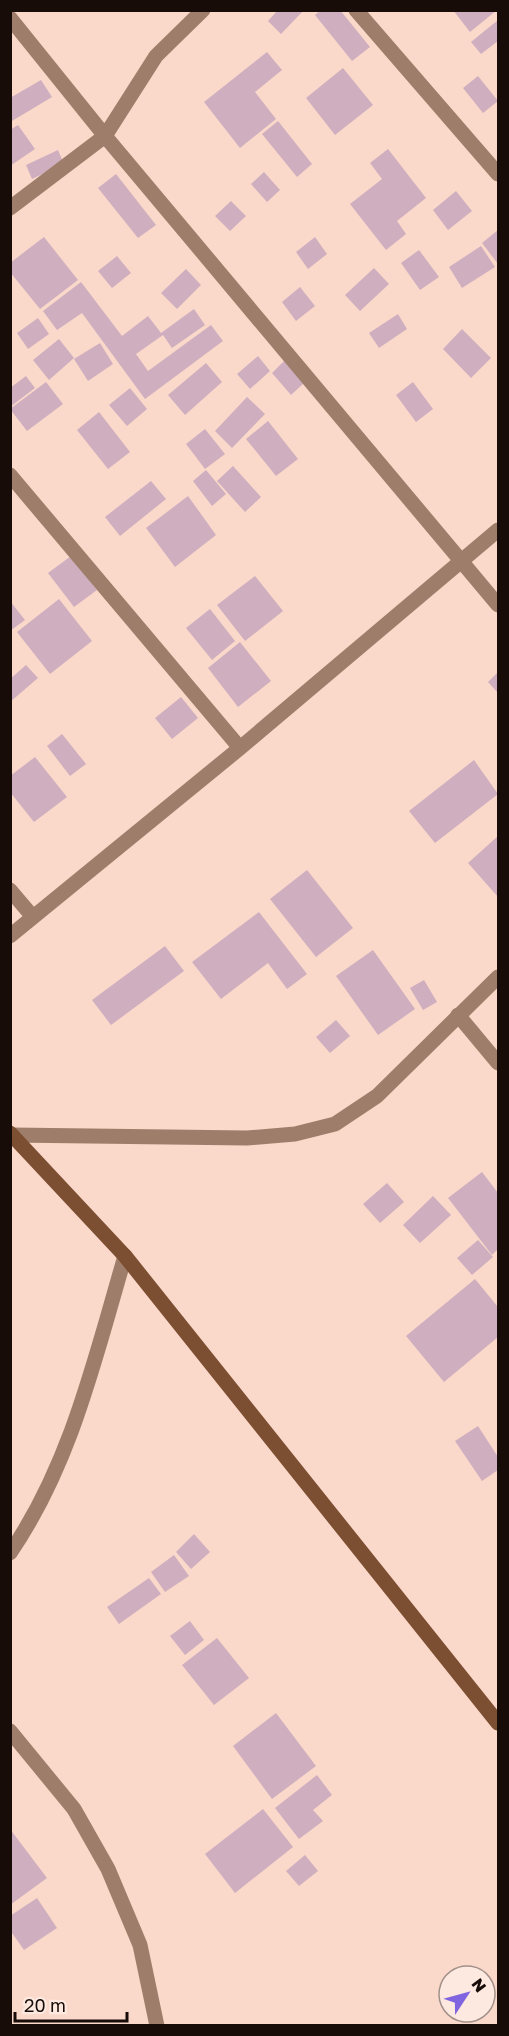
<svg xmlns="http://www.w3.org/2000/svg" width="509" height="2036" font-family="'Golos Text',sans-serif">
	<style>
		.building { fill: #cfafbf }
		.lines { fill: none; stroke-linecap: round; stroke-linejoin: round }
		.street { stroke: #9e7e6a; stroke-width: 15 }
		.secondary { stroke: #7c4e32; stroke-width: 15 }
	</style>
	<rect width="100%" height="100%" fill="#fad8ca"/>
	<path class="building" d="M278 10H304L281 34 268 21Z
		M321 10H340L370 47 352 61 315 15Z
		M453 10H497L470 32Z
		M498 20V41L481 54 471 42Z
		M267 52 282 70 255 92 276 119 240 148 204 102Z
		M343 68 373 105 335 135 306 98Z
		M478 76 498 101 483 113 463 88Z
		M41 80 52 97 12 121 10 98Z
		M278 121 312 164 297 177 262 134Z
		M18 125 35 149 10 166V130Z
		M388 149 426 198 397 221 406 234 386 250 350 204 382 179 370 163Z
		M58 150 64 164 32 179 26 165Z
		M264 172 280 190 267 202 251 184Z
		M116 174 156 225 138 238 98 188Z
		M456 191 472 211 448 230 433 210Z
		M231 201 246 216 230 231 215 216Z
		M498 230V264L482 243Z
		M44 237 78 280 40 309 10 272V263Z
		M315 237 327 254 308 269 296 252Z
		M481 246 495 267 462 288 449 267Z
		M419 250 439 277 420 290 401 263Z
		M117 256 131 273 112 288 98 271Z
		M374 268 389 284 360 311 345 295Z
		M186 269 201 285 177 309 161 293Z
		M81 282 122 336 148 316 161 333 194 309 205 325 172 348 163 335 136 354 148 371 211 325 223 341 145 399 82 313 57 330 43 311Z
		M300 287 315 306 296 321 282 302Z
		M398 314 407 329 379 348 369 333Z
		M38 318 49 334 28 349 17 333Z
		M462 329 491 358 471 378 443 349Z
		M59 339 74 358 49 380 33 360Z
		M100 343 113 364 88 381 74 359Z
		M258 356 270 371 250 389 237 374Z
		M284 361 304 383 291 395 272 373Z
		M206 363 222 382 185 415 168 395Z
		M26 376 35 388 10 407V388Z
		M46 382 63 404 27 431 10 409Z
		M413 382 433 409 416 422 396 395Z
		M130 388 147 409 127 426 109 405Z
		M247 397 265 414 232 448 215 431Z
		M99 412 130 452 108 469 77 430Z
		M268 421 298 459 276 476 246 439Z
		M205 429 225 454 205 469 186 444Z
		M233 466 261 497 245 512 217 481Z
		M206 470 226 494 212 506 193 481Z
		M151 481 166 499 120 536 105 517Z
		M188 496 216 535 175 567 146 528Z
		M71 556 97 590 74 607 48 573Z
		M255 576 283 611 245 641 217 605Z
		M59 599 92 641 50 674 17 632Z
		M10 601 25 620 10 631Z
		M210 609 235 641 212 660 186 628Z
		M240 642 271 681 238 707 208 668Z
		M26 665 38 678 10 702V679Z
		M498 672V693L488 682Z
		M181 697 198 718 172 739 155 718Z
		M62 734 86 764 70 776 47 746Z
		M35 757 67 797 34 822 10 792V776Z
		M474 760 498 794 435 843 409 811Z
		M498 836V897L468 863Z
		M307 870 353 928 316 957 270 899Z
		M259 912 307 974 287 989 268 963 221 999 192 962Z
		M165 946 184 971 111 1025 92 1000Z
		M373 950 415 1009 378 1035 336 976Z
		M424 980 437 1002 423 1010 410 988Z
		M336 1020 350 1036 330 1053 316 1037Z
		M482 1172 498 1193V1249L492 1255 448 1198Z
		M387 1183 404 1202 380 1223 363 1204Z
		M433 1196 451 1215 420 1243 403 1225Z
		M478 1240 493 1257 472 1275 457 1258Z
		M475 1279 498 1307V1337L444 1382 406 1336Z
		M478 1426 498 1457V1470L482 1481 455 1441Z
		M194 1534 210 1552 191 1569 176 1552Z
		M174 1555 189 1576 165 1592 151 1572Z
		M149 1578 161 1594 119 1624 107 1607Z
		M190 1621 204 1640 185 1655 170 1636Z
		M217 1638 249 1678 214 1705 182 1665Z
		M276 1713 316 1766 272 1799 233 1746Z
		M317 1775 332 1795 313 1810 323 1821 299 1839 275 1808Z
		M263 1809 293 1847 235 1893 205 1854Z
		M10 1829 47 1878 10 1905Z
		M305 1855 318 1871 299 1886 286 1871Z
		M37 1898 57 1928 24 1950 10 1930V1916Z"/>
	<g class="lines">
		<path class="street" d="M356 10 498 174
			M10 18 105 136 498 605
			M10 208 105 136 156 56 203 10
			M10 475 240 748
			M10 890 33 917
			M10 936 240 748 498 530
			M458 1015 498 1063
			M12 1135 247 1138 295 1134 335 1124 377 1096 498 977
			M10 1553C71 1464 95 1358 125 1256
			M10 1731 74 1809 108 1869 140 1945 157 2026"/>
		<path class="secondary" d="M10 1133 125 1256 498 1723"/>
	</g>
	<rect width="509" height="2036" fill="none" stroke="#170c08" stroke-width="24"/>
	<g transform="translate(467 1994) rotate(54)"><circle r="28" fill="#fee9e0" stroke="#a2918a" stroke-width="1.5"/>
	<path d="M0-4.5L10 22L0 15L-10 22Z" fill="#8165e0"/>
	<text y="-9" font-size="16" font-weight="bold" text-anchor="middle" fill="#170c08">N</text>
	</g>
	<path d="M15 2012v9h112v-9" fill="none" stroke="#170c08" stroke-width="3"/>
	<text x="24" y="2012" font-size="18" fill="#170c08" stroke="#fee9e0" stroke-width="4.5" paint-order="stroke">20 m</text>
</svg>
